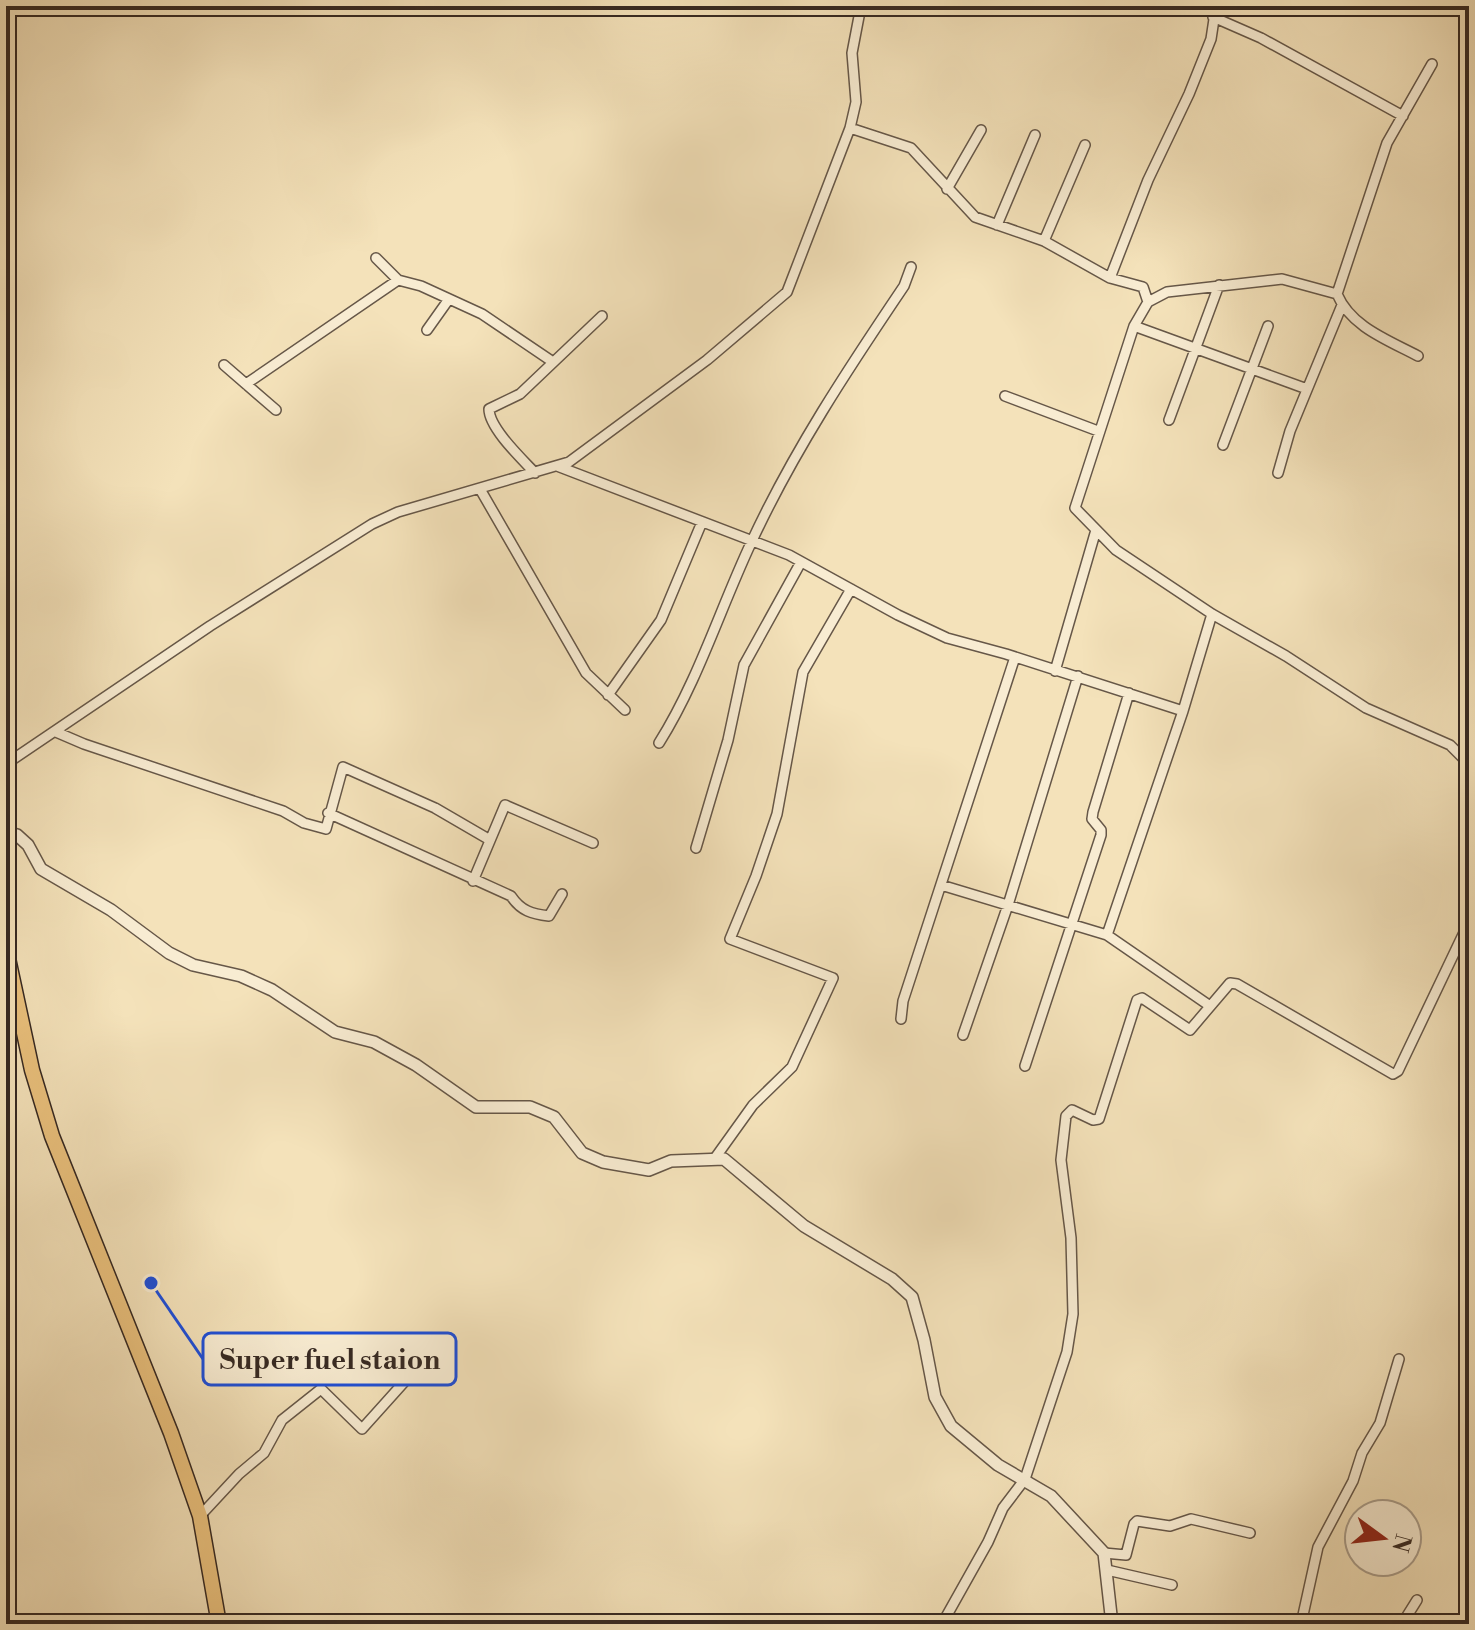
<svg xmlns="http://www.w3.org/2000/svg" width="1475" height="1630" font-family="'Libre Bodoni',serif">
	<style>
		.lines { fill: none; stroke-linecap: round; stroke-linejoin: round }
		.minor-casing { stroke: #665748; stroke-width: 12 }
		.tertiary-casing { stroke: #665748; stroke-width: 14 }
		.primary-casing { stroke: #362922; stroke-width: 17 }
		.minor { stroke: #f8ecd2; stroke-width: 9 }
		.tertiary { stroke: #f8ecd2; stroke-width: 11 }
		.primary { stroke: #eac17d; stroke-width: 14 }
		.leader { fill: none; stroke: #1d4ed8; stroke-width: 3 }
		.callout-dot { fill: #1d4ed8; stroke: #f8ecd2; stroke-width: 3 }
		.callout { fill: #f8ecd2; stroke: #1d4ed8; stroke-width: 3 }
		.callout-label { font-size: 28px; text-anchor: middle; font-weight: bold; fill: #362922 }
	</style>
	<rect width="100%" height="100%" fill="#f4e2ba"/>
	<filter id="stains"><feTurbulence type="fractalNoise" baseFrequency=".0025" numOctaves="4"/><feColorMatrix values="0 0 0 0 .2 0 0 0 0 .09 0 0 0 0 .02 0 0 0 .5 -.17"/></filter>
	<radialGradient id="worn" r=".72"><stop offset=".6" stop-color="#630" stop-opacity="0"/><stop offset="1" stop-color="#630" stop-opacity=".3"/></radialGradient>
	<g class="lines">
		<defs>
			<path id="minor" d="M1213 17 1261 38 1403 116
				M850 128 911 148 975 217 1044 241 1110 278 1143 287 1148 302 1134 326 1075 508 1116 550 1212 614 1286 656 1366 708 1450 745 1469 764
				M947 189 981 130
				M997 225 1035 135
				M1044 241 1085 145
				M376 258 398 280 421 286 482 314 553 362
				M1110 278 1148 180 1189 94 1211 39 1216 6
				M1337 294 1387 143 1432 64
				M1148 302 1167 292 1282 279 1337 294C1351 327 1388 340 1418 356
				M1134 326 1307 389
				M427 330 449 299
				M224 365 276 410
				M246 384 398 280
				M1005 396 1098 431
				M1169 420 1219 285
				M1223 445 1268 326
				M557 466 789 555 898 615 947 638 1006 654 1183 711 1212 614
				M535 473C522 459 489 428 489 409L520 394 602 316
				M1278 473 1290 431 1342 305
				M480 489 586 673 625 710
				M1055 671 1096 530
				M608 695 661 620 702 522
				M56 732 84 744 283 811 304 823 326 829 343 767 435 808 490 840
				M659 743C698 681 720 609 751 543 793 452 848 369 904 286L911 267
				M6 764 210 626 372 524 398 512 569 462 707 360 787 292 850 128 856 102 852 53 861 6
				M328 813 511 896C521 911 532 914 549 916L562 894
				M696 848 728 740 744 665 801 562
				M473 881 505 805 593 843
				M941 885 1107 935 1210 1006
				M1107 935 1183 711
				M901 1019 903 1001 1015 657
				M963 1035 1008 905 1078 676
				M1025 1066 1101 835V830L1092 819 1093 812 1129 693
				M715 1158 753 1105 792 1067 833 978 730 939 756 876 777 814 803 672 851 589
				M200 1516 239 1474 264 1453 282 1420 321 1389 362 1429 415 1370
				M1104 1553 1126 1555 1134 1524 1137 1521 1170 1526 1191 1519 1250 1533
				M1107 1570 1172 1585
				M942 1624 988 1542 1003 1508 1025 1479 1067 1352 1073 1314 1071 1238 1061 1160 1066 1116 1072 1110 1093 1120 1099 1119 1137 1000 1142 998 1190 1030 1230 983 1237 984 1393 1074 1398 1071 1469 922
				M1301 1624 1318 1547 1353 1481 1362 1453 1380 1423 1399 1359
				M1402 1624 1417 1600"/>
			<path id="tertiary" d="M6 832 17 835 28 845 41 869 111 910 169 953 193 965 241 976 272 990 335 1032 374 1042 416 1065 476 1107H530L554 1117 582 1153 603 1162 649 1170 671 1161 724 1159 804 1226 892 1279 912 1297 924 1340 935 1397 951 1426 998 1465 1051 1496 1104 1553 1112 1624"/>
			<path id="primary" d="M6 949 32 1070 52 1136 171 1433 200 1516 219 1624"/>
		</defs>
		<use href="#minor" class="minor-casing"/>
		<use href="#tertiary" class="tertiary-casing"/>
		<use href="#primary" class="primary-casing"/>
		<use href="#minor" class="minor"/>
		<use href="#tertiary" class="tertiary"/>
		<use href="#primary" class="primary"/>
	</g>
	<path class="leader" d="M151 1283L203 1359"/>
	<circle class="callout-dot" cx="151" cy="1283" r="8"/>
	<rect class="callout" x="203" y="1333" width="253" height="52" rx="8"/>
	<g class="callout-label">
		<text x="330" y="1369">Super fuel staion</text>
	</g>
	<rect width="1475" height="1630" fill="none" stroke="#f4e2ba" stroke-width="32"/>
	<rect x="8" y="8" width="1459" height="1614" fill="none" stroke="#362922" stroke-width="4"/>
	<rect x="16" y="16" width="1443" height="1598" fill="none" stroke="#362922" stroke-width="2"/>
	<g transform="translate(1383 1538) rotate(105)"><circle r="38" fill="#f8ecd2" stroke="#aa9e8c" stroke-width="2"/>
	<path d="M0-6L14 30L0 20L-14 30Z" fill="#8f2418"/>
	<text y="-12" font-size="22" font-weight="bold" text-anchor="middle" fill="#362922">N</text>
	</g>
	<rect width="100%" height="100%" filter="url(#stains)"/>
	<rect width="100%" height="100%" fill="url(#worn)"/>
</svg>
